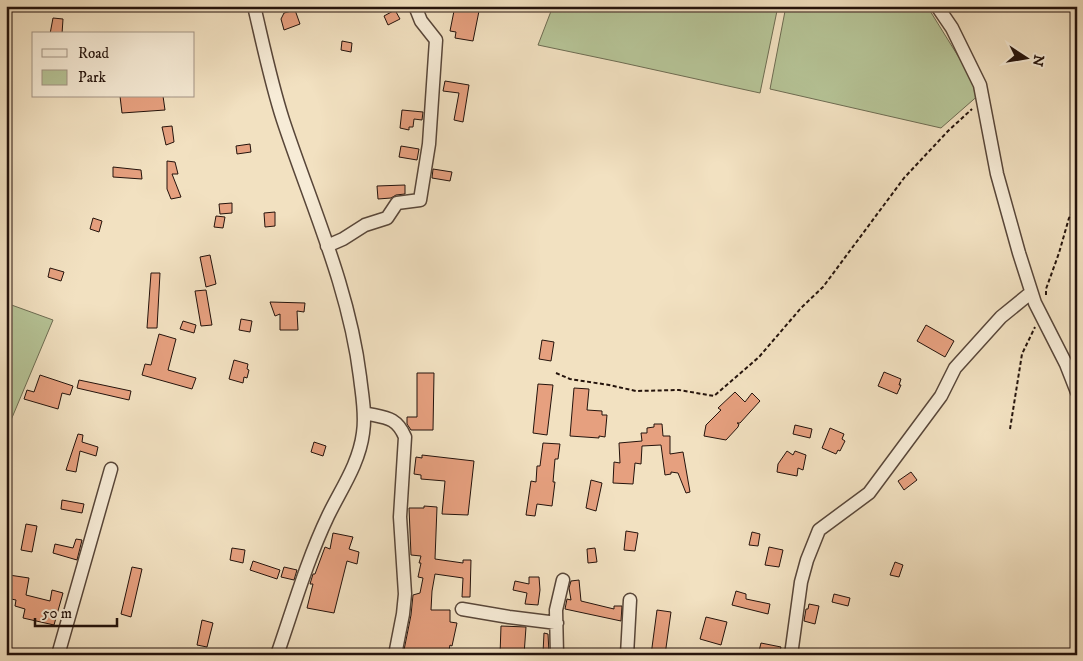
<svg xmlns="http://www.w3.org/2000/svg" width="1083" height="661" font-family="'IM FELL DW Pica',serif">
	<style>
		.green { fill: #b6c497; stroke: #6d6c52 }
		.building { fill: #e6a07f; stroke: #24130c }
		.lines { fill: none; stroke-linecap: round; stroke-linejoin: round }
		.minor-casing { stroke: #584639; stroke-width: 15 }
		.path { stroke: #24130c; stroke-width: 2; stroke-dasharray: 4 2.5; stroke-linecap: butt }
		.minor { stroke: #f7ecd7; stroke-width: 12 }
	</style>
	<rect width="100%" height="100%" fill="#f2e1c1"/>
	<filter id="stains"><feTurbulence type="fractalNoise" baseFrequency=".004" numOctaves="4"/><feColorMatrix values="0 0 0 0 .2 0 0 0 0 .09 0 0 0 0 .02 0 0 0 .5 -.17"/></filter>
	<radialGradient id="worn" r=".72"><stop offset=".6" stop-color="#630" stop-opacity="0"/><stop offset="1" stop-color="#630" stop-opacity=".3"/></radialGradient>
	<path class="green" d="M553 6H778L760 93 619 62 538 45Z
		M786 6H927L981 93 941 128 770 89Z
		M6 303 53 320 6 432Z"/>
	<path class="building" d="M455 6H480L473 41 455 38 456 32 450 31Z
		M295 10 300 24 284 30 281 19 284 13Z
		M395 10 400 19 388 25 384 16Z
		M53 18 63 19 62 34H50Z
		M342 41 352 43 351 52 341 50Z
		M445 81 469 85 463 122 454 120 459 93 443 91Z
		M120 96H163L165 110 122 113Z
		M402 110 423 112 422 120 414 119 413 127H409V130L400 128Z
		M172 126 174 142 166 145 162 127Z
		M250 144 251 152 237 154 236 146Z
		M401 146 419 149 417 160 399 157Z
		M167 161 175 162 178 174H172L181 197 171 199 167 189Z
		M113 167 141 170 142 179 113 177Z
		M433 169 452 172 450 181 432 178Z
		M405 185V194L396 195 391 198 378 199 377 186Z
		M232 203V213L220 214 219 204Z
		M275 212V226L265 227 264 213Z
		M216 216 225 217 223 228 214 227Z
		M93 218 102 221 99 232 90 229Z
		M210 255 216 284 206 287 200 257Z
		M50 268 64 272 61 281 48 277Z
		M151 273H160L157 328H147Z
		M206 290 212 325 201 326 195 291Z
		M270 302 305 303 304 312 297 311 298 330H280V314L275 316Z
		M241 319 252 321 250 332 239 330Z
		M183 321 196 325 194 333 180 329Z
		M926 325 954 341 945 357 917 341Z
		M159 334 176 339 168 370 196 378 192 389 142 375 145 364 151 365Z
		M542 340 554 342 551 361 539 359Z
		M234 360 248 364 247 369 249 370 247 378 244 377 243 383 229 379Z
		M884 372 901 379 899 385H901L897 394 878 386Z
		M417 373H434L433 430H411L407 424V417H417Z
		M40 375 73 386 70 395 62 393 58 409 24 399 27 390 34 392Z
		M79 380 131 391 129 400 77 388Z
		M538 384 553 385 547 435 533 433Z
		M574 388 589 389 587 410 602 411V415H607L605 437 599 436V438L570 436Z
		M735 392 745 402 752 393 760 401 740 423H737L739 424 738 427 726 440 704 436 706 425 721 410 718 408Z
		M654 424H662L663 436H670V454L683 452 690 492 686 493 678 473 671 472V474L665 475 661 445 642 446 641 464 635 463 633 484 613 483 614 462 620 463 619 443 642 441 641 433H647V428L654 427Z
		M795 425 812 429 810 438 793 434Z
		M830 428 844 434 842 439 845 441 840 451 838 450 836 454 822 448Z
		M78 434 83 435 82 442 98 447 96 456 80 451 76 472 66 470Z
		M314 442 326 446 323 456 311 452Z
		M543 443 560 444 558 459H555L553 482H555L552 506 537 504 535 516 526 515 531 481 536 482 537 466H540Z
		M787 451 793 455 795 451 806 455 803 470 798 468 797 476 777 472 778 464Z
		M422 455 474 461 468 515 442 514 445 481 421 479V475L414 474 416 457 422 458Z
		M911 472 917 480 904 490 898 481Z
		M591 480 602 483 596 511 586 508Z
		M62 500 84 504 82 513 61 509Z
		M424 506 437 507 435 559 463 563V560H471L470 597H462L463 578 435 574 432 591 431 610H450V622L457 623 452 646 450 645 448 655H403L411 615 413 595 420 593 423 578 418 577 421 563H419L421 556 411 555 409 508H424Z
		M26 524 37 526 32 552 21 550Z
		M626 531 638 533 635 551 624 550Z
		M752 532 760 534 758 546 749 545Z
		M333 533 353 537 349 549 359 552 357 564 347 561 334 613 307 608 313 584H310L313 574H315L325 547 330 549Z
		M76 539 82 540 77 560 53 553 55 544 73 548Z
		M769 547 783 550 779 567 765 565Z
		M232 548 245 550 243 563 230 560Z
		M595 548 597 562 588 563 587 549Z
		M253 561 280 570 277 579 250 570Z
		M895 562 903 565 899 577 890 575Z
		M132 567 142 569 131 617 121 614Z
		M284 567 297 570 294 580 281 577Z
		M9 575 29 578 26 595 50 601 52 590 63 593 54 625 23 618 25 609 15 606 16 600 6 598Z
		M529 577H539L540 590 538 605 525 604 527 593 513 590 515 581 529 584Z
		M579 580 581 601 614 609V606H622L621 621 565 609 567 599 571 600 569 588 571 581Z
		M736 591 746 594V599L770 604 768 614 732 605Z
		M834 594 850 598 848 606 832 602Z
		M809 604 819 606 815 624 804 621 806 609H808Z
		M657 610 671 612 665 655H651Z
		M706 617 727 622 721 645 700 639Z
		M202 620 213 623 207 647 197 645Z
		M501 626 526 627 524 655H500Z
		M544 633 548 634 549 653H543Z
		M761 643 781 647 779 655H758Z"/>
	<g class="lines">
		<defs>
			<path id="minor" d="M254 6C263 44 271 83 283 120 311 205 349 287 360 377 362 395 366 414 363 433 359 464 341 489 328 516 307 560 293 609 277 655
				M937 6 952 28 980 85 997 174 1019 253 1035 303 1066 364 1077 392
				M327 246 343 239 365 225 387 218 397 203 420 200 429 144 436 40 421 21 415 6
				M364 413C385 418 396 416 405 437L400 517 405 594 403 614 395 655
				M462 609 509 617 557 623
				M58 655 111 469
				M557 655 556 610 563 580
				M627 655 630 600
				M791 655 801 582 807 560 819 530 869 493 941 396 955 368 1001 317 1028 295"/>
		</defs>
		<use href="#minor" class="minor-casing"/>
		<path class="path" d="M1046 295V289L1059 253 1069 218 1077 208
			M556 373 570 379 609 385 636 391 679 390 714 396 759 357 801 308 823 287 904 178 948 131 972 109
			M1010 429 1022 354 1035 327"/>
		<use href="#minor" class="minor"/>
	</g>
	<rect width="1083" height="661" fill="none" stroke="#f2e1c1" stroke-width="25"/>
	<rect x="8" y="8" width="1068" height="646" fill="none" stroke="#24130c" stroke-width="2.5"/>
	<rect x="12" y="12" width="1058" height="636" fill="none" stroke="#24130c"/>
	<rect x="32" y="32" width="162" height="65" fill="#f7ecd7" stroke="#a39586"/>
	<rect x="42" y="49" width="25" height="8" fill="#f7ecd7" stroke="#a39586"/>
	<text x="78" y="58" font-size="15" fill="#24130c">Road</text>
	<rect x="42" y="70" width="25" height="15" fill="#b6c497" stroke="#a39586"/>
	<text x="78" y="82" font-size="15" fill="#24130c">Park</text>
	<g transform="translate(1026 58) rotate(102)" stroke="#f7ecd7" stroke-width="4" paint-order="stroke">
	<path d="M0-4L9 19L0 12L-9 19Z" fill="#24130c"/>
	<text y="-8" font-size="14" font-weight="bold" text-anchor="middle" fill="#24130c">N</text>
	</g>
	<path d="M35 618v8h82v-8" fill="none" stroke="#24130c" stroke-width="2.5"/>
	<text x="42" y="618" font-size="15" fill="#24130c" stroke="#f7ecd7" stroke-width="4" paint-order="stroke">50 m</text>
	<rect width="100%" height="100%" filter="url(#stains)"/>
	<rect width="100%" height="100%" fill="url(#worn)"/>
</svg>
